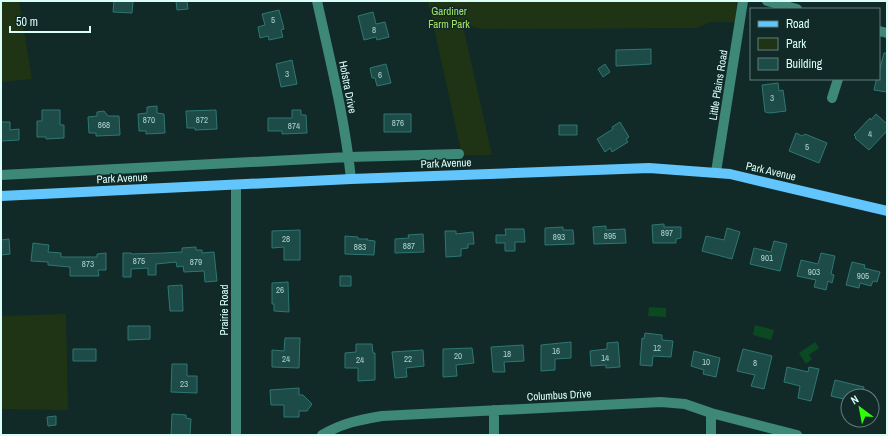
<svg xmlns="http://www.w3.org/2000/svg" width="888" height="436" font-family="'Archivo Narrow',sans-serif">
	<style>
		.green { fill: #1e3414 }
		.water { fill: #0b4922 }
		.building { fill: #1d4b48; stroke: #2f7772 }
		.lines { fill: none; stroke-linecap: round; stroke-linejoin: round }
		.minor { stroke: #3d8877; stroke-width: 10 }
		.major { stroke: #62c6fd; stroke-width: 10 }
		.labels { text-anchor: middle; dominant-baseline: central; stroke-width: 3; stroke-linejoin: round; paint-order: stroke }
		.number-label { font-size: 9px; fill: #abd2cd }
		.park-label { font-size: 11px; fill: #a5e065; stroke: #112a28 }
		.street-label { font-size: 11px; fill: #dafff9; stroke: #112a28 }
	</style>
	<rect width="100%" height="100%" fill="#112a28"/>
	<path class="green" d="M1 1H19L32 79 1 82Z
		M428 1H737L735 22H710L697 28 483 29 470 26H463L492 155H462Z
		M66 314 68 410 1 409V316Z"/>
	<path class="water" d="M649 307 666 308V317L648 316Z
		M755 325 774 330 771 340 753 335Z
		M815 342 819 348 809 355 812 359 806 364 799 353Z"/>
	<path class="building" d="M114 1H133L132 13 113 12Z
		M176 1H187L188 9 177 10Z
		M279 10 284 29 281 30 283 37 269 40 268 36 260 38 258 27 265 25 262 14Z
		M373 12 376 24 385 22 389 37 377 40 376 37 364 40 358 16Z
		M651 49V64L616 66V50Z
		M884 53H887V92L874 90 876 81 877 79H879V72Z
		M292 60 297 84 281 87 276 64Z
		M386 64 391 83 377 86 375 78H372L370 68Z
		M605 64 610 72 603 77 598 69Z
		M778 83 779 91 783 90 786 111 770 113 765 112 762 85Z
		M157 106V113L164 114 165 133 146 134V131H139L138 114 147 113V107Z
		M42 110H60V125H64V138L46 139V137H37V121H42Z
		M216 110 217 129 195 130V128H187L186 111Z
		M292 110H301V115H306L307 133 282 134V131H268V118H292Z
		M104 111 108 116H119L120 135 96 136V133H89L88 117 97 116V112Z
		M384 114H411V132H384Z
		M876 114 887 124V131L869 150 855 138 856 137 854 135 870 118 871 120Z
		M1 122H10V130L19 129V140L1 141Z
		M620 122 629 137 626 139 628 142 612 152 610 148 605 152 597 139 613 129 612 127Z
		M559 125H577V135H559Z
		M796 133 802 136 805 134 827 143 819 163 789 151Z
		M664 224V227H681V238L676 239V243H653L652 225Z
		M606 226V230L625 229 626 243 594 244 593 227Z
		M563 227V230H573L574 244 545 245V228Z
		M727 228 740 232 732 259 702 251 706 236 724 240Z
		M505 229H524L525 242H515V251H505V243H496V235H506Z
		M300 230V260H284V247L272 248V231Z
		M445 231H456V234L473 232 474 244H468V248L461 249V256L446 257Z
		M423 234 424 252 395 253V239L409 238 408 235Z
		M345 236 358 237V239H368L367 240 375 241 374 255 345 254Z
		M9 239 10 254 1 255V240Z
		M774 241 787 244 780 271 750 264 754 248 771 252Z
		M33 243 49 245 48 252 61 253V257H97V254L106 253V270H98L99 276H70V267L48 265V262L31 261Z
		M196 247V250H202V253L214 252 217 281 205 282 204 271 184 272 183 266 177 267 176 262 156 264V275H148V268L131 269V277H123V253H131V254L163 253 182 252V248Z
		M821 253 835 256 831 274 834 275 832 283 828 281 826 290 814 287 816 280 797 276 801 260 818 264Z
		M852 262 865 265 864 268 880 272 877 282 873 281 871 286 860 283 859 288 846 285Z
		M340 276H351V286H340Z
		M288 282 289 312 274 311V304H272V283Z
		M182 285 183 311H170L168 286Z
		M128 326H150V339L128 340Z
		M645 333 662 335V340L673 341 671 357 653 356 652 366 640 365 642 338 644 339Z
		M285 338H300L299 368 272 367V350L284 351Z
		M571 342V358L555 359V370L541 371V345Z
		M618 342 620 367 606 368V365L591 366 590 351 607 349V343Z
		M356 344H372L373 353H375V380L358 381V368H345V353L356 352Z
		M523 345 524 361 504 362 505 372H493L491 347Z
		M472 348 474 363 456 365 457 376 443 377V349Z
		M73 349H96V361H73Z
		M743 349 772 356 764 389 751 386 755 375 737 371Z
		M423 350 424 366 406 368 407 377 395 378 392 352Z
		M694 351 720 358 716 377 703 374 704 370 691 366Z
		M172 364H187V376H197V393L171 392Z
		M787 367 808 372 809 367 819 369 811 401 798 398 800 386 784 382Z
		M835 380 864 387 862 396H848V400L831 396Z
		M299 388V395H303L312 404 307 411H299V417H284V405H271L270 390Z
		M172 414 186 415V418L191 419 190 435H171Z
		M56 416V425L48 426 47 417Z"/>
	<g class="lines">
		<path class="minor" d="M317 1C330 60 345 119 351 179
			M767 1 797 9
			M879 31 887 33
			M832 98 838 79
			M716 172 743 1
			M1 175 349 157 459 154
			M711 413V435
			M236 435V185
			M322 435C342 423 359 420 382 416L661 402 685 404 711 413 797 435
			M494 435V410"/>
		<path class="major" d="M1 196 351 179 649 168 730 174 887 211"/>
	</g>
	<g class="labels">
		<g class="number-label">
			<text x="273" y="20">5</text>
			<text x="374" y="30">8</text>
			<text x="287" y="74">3</text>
			<text x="380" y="75">6</text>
			<text x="772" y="98">3</text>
			<text x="149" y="120">870</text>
			<text x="202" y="120">872</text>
			<text x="398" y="123">876</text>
			<text x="104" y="125">868</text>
			<text x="294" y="126">874</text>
			<text x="870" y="134">4</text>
			<text x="807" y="147">5</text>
			<text x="667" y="233">897</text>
			<text x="610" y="236">895</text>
			<text x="559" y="237">893</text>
			<text x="286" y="239">28</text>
			<text x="409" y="246">887</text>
			<text x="360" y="247">883</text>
			<text x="767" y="258">901</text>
			<text x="139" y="261">875</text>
			<text x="196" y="262">879</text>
			<text x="88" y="264">873</text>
			<text x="814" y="272">903</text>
			<text x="863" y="276">905</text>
			<text x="280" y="290">26</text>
			<text x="657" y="348">12</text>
			<text x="556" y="351">16</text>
			<text x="507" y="354">18</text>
			<text x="458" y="356">20</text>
			<text x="605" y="358">14</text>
			<text x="286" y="359">24</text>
			<text x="408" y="359">22</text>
			<text x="360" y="360">24</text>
			<text x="706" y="362">10</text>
			<text x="755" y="363">8</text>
			<text x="184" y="384">23</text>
		</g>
		<g class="park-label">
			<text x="449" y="11">Gardiner<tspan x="449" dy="13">Farm Park</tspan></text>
		</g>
		<g class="street-label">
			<text transform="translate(718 85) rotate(-81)">Little Plains Road</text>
			<text transform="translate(348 87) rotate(79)">Hofstra Drive</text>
			<text transform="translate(446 163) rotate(-2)">Park Avenue</text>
			<text transform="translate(771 171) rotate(13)">Park Avenue</text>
			<text transform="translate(122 178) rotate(-3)">Park Avenue</text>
			<text transform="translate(224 310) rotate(-90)">Prairie Road</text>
			<text transform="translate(559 395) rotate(-3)">Columbus Drive</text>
		</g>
	</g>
	<rect width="888" height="436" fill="none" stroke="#dafff9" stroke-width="4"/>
	<rect x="750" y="8" width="130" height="72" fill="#112a28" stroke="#617f7c"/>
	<rect x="758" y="21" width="20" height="6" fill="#62c6fd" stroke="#617f7c"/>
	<text x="786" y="28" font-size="12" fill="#dafff9">Road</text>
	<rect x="758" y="38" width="20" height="12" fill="#1e3414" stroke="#617f7c"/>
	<text x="786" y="48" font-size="12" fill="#dafff9">Park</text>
	<rect x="758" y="58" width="20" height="12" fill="#1d4b48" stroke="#617f7c"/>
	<text x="786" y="68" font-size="12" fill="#dafff9">Building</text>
	<g transform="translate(860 408) rotate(328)"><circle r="19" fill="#112a28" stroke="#617f7c"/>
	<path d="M0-3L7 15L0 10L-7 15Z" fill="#32fd08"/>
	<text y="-6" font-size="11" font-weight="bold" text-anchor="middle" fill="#dafff9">N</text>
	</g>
	<path d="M10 26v6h80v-6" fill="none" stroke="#dafff9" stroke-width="2"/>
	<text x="16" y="26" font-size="12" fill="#dafff9" stroke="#112a28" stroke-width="3" paint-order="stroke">50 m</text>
</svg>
